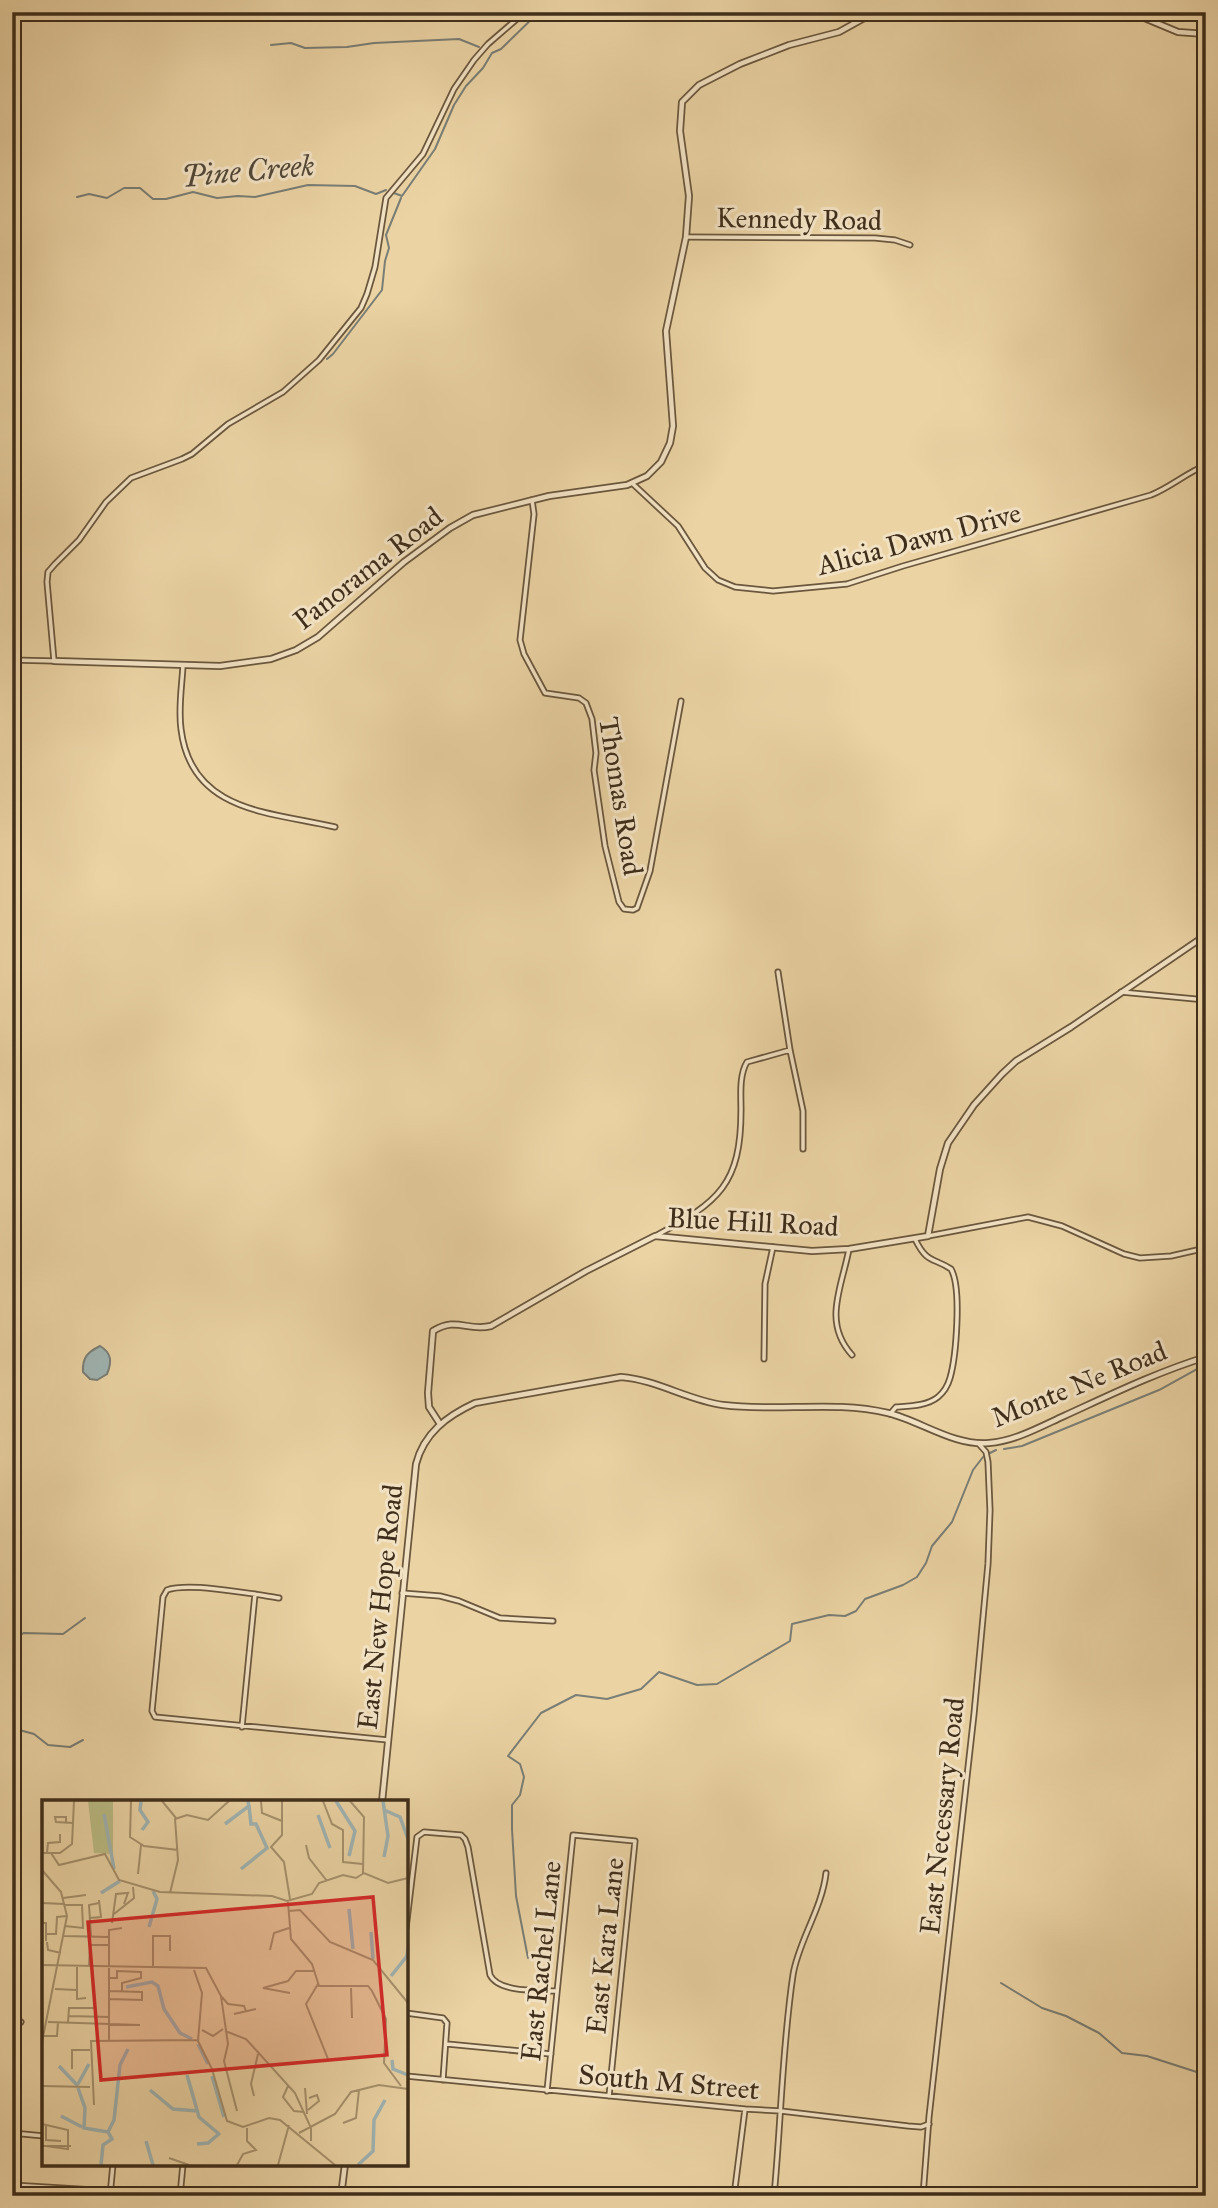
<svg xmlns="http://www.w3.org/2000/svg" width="1218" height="2208" font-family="'IM FELL Great Primer',serif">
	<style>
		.water { fill: #9fb4b3; stroke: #797e76; stroke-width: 2 }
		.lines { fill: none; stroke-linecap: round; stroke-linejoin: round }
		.stream { stroke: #797e76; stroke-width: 2 }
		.minor-casing { stroke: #6a573d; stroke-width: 7 }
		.tertiary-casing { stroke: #6a573d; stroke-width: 8 }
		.minor { stroke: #f2e2c4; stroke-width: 3.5 }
		.tertiary { stroke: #f2e2c4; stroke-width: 4.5 }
		.labels { text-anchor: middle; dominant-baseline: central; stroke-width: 6; stroke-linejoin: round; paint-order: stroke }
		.street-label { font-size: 28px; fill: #3f2e1b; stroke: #f2e2c4 }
		.water-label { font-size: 30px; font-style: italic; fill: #524939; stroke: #f2e2c4 }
		.inset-river { fill: none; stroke: #9fb4b3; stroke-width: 3.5 }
		.inset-road { fill: none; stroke: #a6916d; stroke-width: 2 }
		.view { fill: #d62828; fill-opacity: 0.15; stroke: #d62828; stroke-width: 3.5 }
		.inset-edge { fill: none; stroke: #3f2e1b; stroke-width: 3.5 }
	</style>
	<rect width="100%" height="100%" fill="#ebd3a4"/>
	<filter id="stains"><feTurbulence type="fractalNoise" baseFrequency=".00286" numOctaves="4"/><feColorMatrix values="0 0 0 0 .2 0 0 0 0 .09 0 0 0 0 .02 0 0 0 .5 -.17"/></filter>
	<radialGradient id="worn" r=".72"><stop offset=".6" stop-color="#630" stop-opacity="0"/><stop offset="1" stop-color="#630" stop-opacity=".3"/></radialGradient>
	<path class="water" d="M100 1346C112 1353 112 1362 107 1374L97 1380 90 1379 83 1372C82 1357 88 1352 100 1346Z"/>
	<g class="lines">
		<path class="stream" d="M271 45 291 43 305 48 347 47 374 43 459 39 479 47
			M394 193 402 196 435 149 454 105 466 86 483 68 492 53 501 49 539 12
			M77 197 89 194 107 198 124 188H140L153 199H166L193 192 217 198 238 196 255 197 308 185 355 186 376 194 386 190
			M327 359 333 354 382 290 385 261 389 248 386 235 401 198
			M1004 1449 1022 1446 1159 1390 1206 1364
			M990 1453 996 1450
			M12 1638 24 1633 63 1634 85 1618
			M12 1728 34 1734 48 1745 70 1747 83 1740
			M528 1958 516 1896 512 1829V1805L520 1795 524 1777 520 1764 508 1756 541 1713 576 1695 607 1699 641 1689 659 1672 697 1685 717 1684 790 1641 792 1624 829 1615 845 1616 856 1611 865 1599 903 1585 917 1577 926 1563 932 1546 952 1522 973 1470 983 1457
			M1001 1983 1042 2008 1066 2016 1099 2033 1122 2053 1147 2056 1206 2075"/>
		<defs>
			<path id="minor" d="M686 237 875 238 895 240 910 245
				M633 484 678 526 705 568 718 580 735 587 773 591 847 584 903 566 1151 495C1171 487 1186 473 1206 465
				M532 500 534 514 520 640 524 654 545 693 579 698 586 703 592 719 596 753 594 770 605 846 619 902 624 909 633 910 637 908 650 871 681 701
				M12 660 54 661 47 582 48 572 55 564 79 540 106 502 131 478 182 459 192 454 228 424 283 392 319 360 361 308 367 294 375 267 386 198 423 154 454 89 474 60 488 44 525 12
				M183 665C182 686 178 708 181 729 191 813 271 812 335 827
				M778 972 790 1050 803 1111V1149
				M1121 992 1206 1000
				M657 1235C719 1202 741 1184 741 1110 741 1095 739 1075 747 1062L790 1050
				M928 1236 1028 1217 1062 1226 1124 1254 1140 1258 1171 1256 1206 1248
				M849 1249C842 1287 822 1322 852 1355
				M764 1359 765 1284 773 1247
				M890 1414 896 1407C910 1406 927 1406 938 1397 944 1392 948 1385 950 1378 956 1357 962 1288 951 1269 933 1257 927 1264 915 1239
				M402 1593 440 1596 459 1601 500 1618 553 1621
				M279 1598C253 1594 189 1582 167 1590L163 1597 152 1711 155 1717 388 1740
				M242 1727 255 1594
				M406 1928 417 1837 424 1832 461 1835 465 1839 468 1847 490 1975C499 1993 538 1990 557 1991
				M406 2013 443 2018 447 2023 443 2080
				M12 2015 21 2022
				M447 2044 551 2054
				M406 2076 745 2109 781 2111 908 2126 921 2127 929 2124
				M547 2091 573 1835 635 1841 609 2096
				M12 2133 44 2136
				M12 2185 110 2191
				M110 2196 113 2164
				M180 2196 183 2164
				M734 2196 745 2109
				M774 2196C781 2123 782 2048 793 1975 798 1942 822 1909 826 1873
				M923 2196 929 2117 974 1714 988 1564 990 1510 988 1462 986 1452 978 1443"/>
			<path id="tertiary" d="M1130 12 1178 32 1206 34
				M54 661 220 666 271 659 296 650 318 637 404 562 450 528 473 515 549 496 627 485 647 476 661 462 670 443 673 426 666 331 686 237 689 196 680 131 682 102 699 85 740 64 789 45 839 32 875 12
				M440 1424 429 1407 428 1393 433 1331C457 1316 467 1332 491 1326L586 1271 655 1236 812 1251 849 1249 928 1236 940 1169 948 1143 974 1105 1002 1074 1016 1061 1071 1027 1206 935
				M382 1802 416 1464C424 1433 447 1416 475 1403L621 1377C658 1380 687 1400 723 1405 778 1412 834 1400 888 1413 921 1421 953 1446 989 1443 1015 1441 1040 1427 1064 1416 1110 1395 1157 1372 1206 1357
				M341 2196 345 2164"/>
		</defs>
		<use href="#minor" class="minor-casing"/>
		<use href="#tertiary" class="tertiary-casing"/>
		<use href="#minor" class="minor"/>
		<use href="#tertiary" class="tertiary"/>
	</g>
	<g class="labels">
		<g class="street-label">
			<text transform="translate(799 219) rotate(1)">Kennedy Road</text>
			<text transform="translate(919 539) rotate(-15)">Alicia Dawn Drive</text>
			<text transform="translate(368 568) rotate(-38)">Panorama Road</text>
			<text transform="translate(621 796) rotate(81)">Thomas Road</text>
			<text transform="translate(753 1222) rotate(3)">Blue Hill Road</text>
			<text transform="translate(1079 1384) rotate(-22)">Monte Ne Road</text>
			<text transform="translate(380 1607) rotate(-84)">East New Hope Road</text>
			<text transform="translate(942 1816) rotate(-84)">East Necessary Road</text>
			<text transform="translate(605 1946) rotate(-84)">East Kara Lane</text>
			<text transform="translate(541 1961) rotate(-84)">East Rachel Lane</text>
			<text transform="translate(669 2082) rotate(5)">South M Street</text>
		</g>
		<g class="water-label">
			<text transform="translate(248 171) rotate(-5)">Pine Creek</text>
		</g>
	</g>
	<g transform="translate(42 1800)">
		<rect width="366" height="366" fill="#ebd3a4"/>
		<path d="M46 1H71V54L52 53Z" fill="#babc84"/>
		<path class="inset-river" d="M99 1 98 10 106 22 100 30M294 1 313 31 307 56M341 1 346 36 342 57M342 10 358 17 366 39M62 14 72 69M276 15 288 48M183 24 207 6 206 1M199 69 225 48 214 24H209L207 6M59 93 78 81M307 109 311 149M107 127 115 99 111 91M329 132 331 159M349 176 365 156 366 148M84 187 110 182 116 186 122 209 138 233 150 239M156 244 166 264M350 260 351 269 366 275M17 266 36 286M145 275 157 317 177 334M170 276 182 317M36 284 47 264M36 288 43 308 42 328 66 332M108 290 131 309 156 311M19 316 40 327M104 341 111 365M155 344 166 343 178 333M59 365 61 345 70 339 66 332 72 320 78 265 86 249M316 365 331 351 332 320 343 300"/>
		<path class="inset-road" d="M89 1 88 37 102 46 136 50M120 1 134 18M219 1 220 13 240 21M240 1V35L229 47 242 62 248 99M281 1 290 24 301 30V62L321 64M308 1 322 17 321 73M24 22V17H13L14 22 31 23M264 45 267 58 285 81M0 53H18L30 44 32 1M5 53 6 43 18 42V34M9 53 17 65 63 54 77 80 118 92 230 96 245 101 270 94 277 83 301 75 314 78 322 73 346 83 366 78M0 70 19 92 25 116 0 242M96 74 99 45M128 93 136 60 133 19 145 15 166 20 187 1M21 98 44 95M246 102 249 139 270 164 277 186H326L330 191 344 219 342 263 359 286M0 103 22 104M23 105H40L41 128 23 126M247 111 258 110 288 142 331 160 366 203M72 114 92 98 91 87M48 118 59 117 57 100M0 123H4V141M70 123 74 94 86 93 82 104M4 134H14L15 117 25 116M22 136 67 137M49 136 47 105 57 103M5 142 6 150 19 153M228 150 232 133 247 128M0 165 164 168 179 196 186 244 182 261 195 311M35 166V199L44 198M47 166 48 145H67M111 167V136H128V151M152 170 160 193 156 241 170 269 185 321 201 327 227 318 238 320 293 365M67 178H75V171L99 172V178L80 183V192M276 184 264 204 286 259M309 188 310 218M13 189 35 190M248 193 221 188 246 181 254 171H273M180 197 186 204 202 206 204 211M67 199 100 200V192L67 191M192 214 214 209M26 216 67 217M6 222 98 225M26 222 27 208H53L54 217M160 230 171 236 181 229M183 231 204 239 253 293 269 328V341M0 236H15L16 222M67 241V130L80 128M30 269V250H48M0 286 48 287M246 286 241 297 252 311 262 312M263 288 265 314M212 296 209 284 216 254M52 305 49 241 156 240M266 310 277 301 275 295 267 298M301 323 314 318 317 290M0 324 26 330V349L4 346M4 324V340L19 341M257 333 293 314 309 292 337 285 366 289M0 346H29M127 358 147 365M195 365 201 354 214 350 205 341V328M236 365 247 325"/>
		<path class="view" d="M331 97 345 255 59 280 46 122Z"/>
		<rect width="366" height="366" class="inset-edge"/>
	</g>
	<rect width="1218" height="2208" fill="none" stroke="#ebd3a4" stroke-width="42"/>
	<rect x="14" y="14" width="1190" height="2180" fill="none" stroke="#3f2e1b" stroke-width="3.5"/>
	<rect x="21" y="21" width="1176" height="2166" fill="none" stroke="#3f2e1b" stroke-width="2"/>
	<rect width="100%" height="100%" filter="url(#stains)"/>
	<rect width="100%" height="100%" fill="url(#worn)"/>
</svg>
